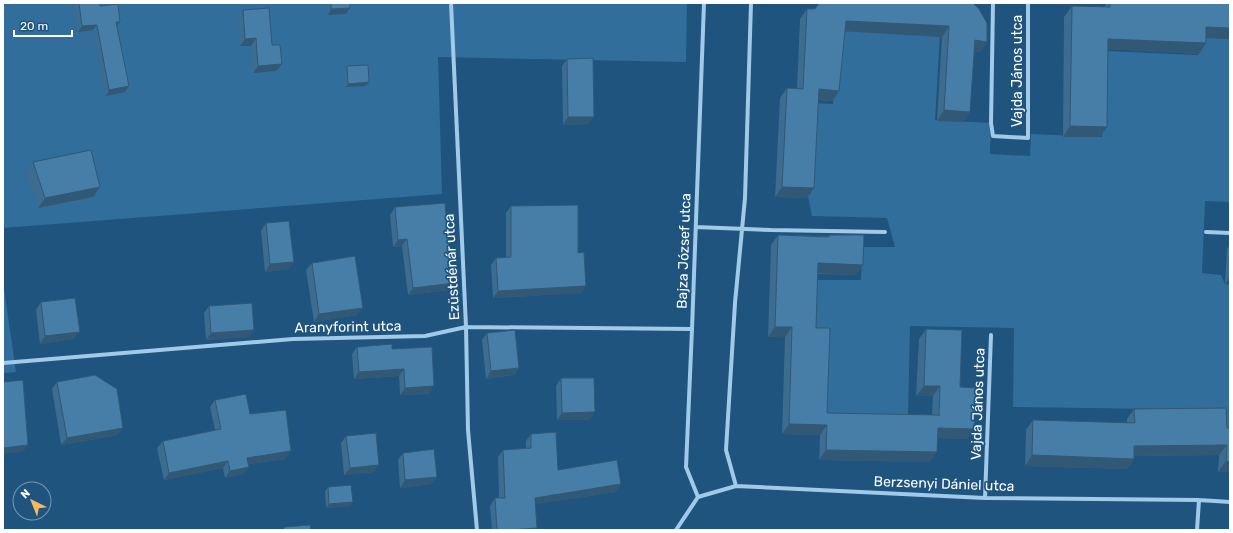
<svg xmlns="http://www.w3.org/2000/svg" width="1233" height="533" font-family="Rubik,sans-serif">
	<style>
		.green { fill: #316e9c }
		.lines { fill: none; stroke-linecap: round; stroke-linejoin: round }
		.minor { stroke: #a1cae8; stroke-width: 4 }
		.wall { fill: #3c6c90 }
		.shaded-wall { fill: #315875 }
		.building { fill: #467ea7; stroke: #315875 }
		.labels { text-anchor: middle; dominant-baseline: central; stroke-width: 3.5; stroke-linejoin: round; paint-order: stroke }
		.street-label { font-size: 14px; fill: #fff; stroke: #1e547d }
	</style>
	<rect width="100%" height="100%" fill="#1e547d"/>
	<path class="green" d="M3 3H687L686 62 438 57 442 194 3 228Z
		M837 28 940 33 935 120 991 123 990 154 1030 156 1031 134 1102 137 1106 51 1198 55 1200 35 1230 37V202L1205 201 1202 273 1221 275 1225 284 1230 285V433H1227V410L1013 407 1014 328 910 326 908 416 825 415 816 330 817 280H861L862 247H895L887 218 812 216 807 191 811 103 833 104Z
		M3 282 16 372 3 373Z"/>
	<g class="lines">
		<path class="minor" d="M451 3 466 327 468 430 477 530
			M993 3 991 123 993 136 1028 138V3
			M696 227 771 230 885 232
			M1206 232 1230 233
			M3 363 293 339 425 336 466 327 692 329
			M736 486 726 450 735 303 745 198 751 3
			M698 497 686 467 692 329 704 3
			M985 498 991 335
			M676 530 698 497 736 486 985 498 1199 500 1230 502
			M1197 530 1199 500"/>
	</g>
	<path class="wall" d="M74 3H100V6L117 26 125 92 106 96 93 30 78 32Z
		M312 3H350L346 14 328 15 327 3 312 4Z
		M973 3 987 42 980 52 974 51 970 112 963 122 937 121 942 37 845 31 832 101 818 100 814 188 807 198 775 197 780 98 787 88H797L800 19 807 9Z
		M1107 3H1230V39L1206 38 1199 54 1108 49 1100 137H1063L1064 17 1072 6 1104 7Z
		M243 10 272 45 276 71 253 73 251 46H240L238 17Z
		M567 59 589 124 563 125 562 66Z
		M347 66 366 86 346 87 344 70Z
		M33 162 100 187 93 197 38 208 25 172Z
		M511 206 578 253 586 286 581 293 493 298 491 265 496 258 506 257V213Z
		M395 207 450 256 449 290 408 295 402 246 393 247 390 215Z
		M266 223 289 269 265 272 261 231Z
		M778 235 828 236 829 235 856 275 818 274 816 328 827 413 932 415 933 396H916L919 339 926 329 960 387 974 429 967 439 938 438 930 462 819 460 820 435 782 434 785 337H768L771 245Z
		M1230 245V285L1225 284 1227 249Z
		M312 263 363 308 357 315 314 322 306 270Z
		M41 302 74 339 40 344 36 310Z
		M209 306 254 330 249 337 206 340 204 313Z
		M487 333 519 368 514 375 486 379 482 340Z
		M357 347 392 349 429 394 400 395 399 376 354 379 352 354Z
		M561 378 590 420H557L556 386Z
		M57 382 118 435 61 445 52 389Z
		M215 400 250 414 286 459 248 464 249 467 243 474 225 478 223 468 164 480 157 448 163 441 215 430 210 407Z
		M1134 409 1227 428 1230 472H1218L1219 455 1134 456V459L1127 469 1025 466 1026 430 1033 420 1127 423V419Z
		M531 434 558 470 616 492 535 504 537 528 536 530H492L490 506 495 498H499L498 457 503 450 526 448V441Z
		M346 436 374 472 344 475 341 443Z
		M403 453 437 477 431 484 400 488 398 460Z
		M328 487 350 506 326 508 325 491Z"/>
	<path class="shaded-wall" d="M313 3H327L312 4Z
		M350 8 346 14 328 15 331 9Z
		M846 21 949 26 942 37 839 31Z
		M116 22H120L116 27Z
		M97 25 93 30 78 32 82 26Z
		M1206 27 1230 28V39L1199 38Z
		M256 38 251 46H240L245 39Z
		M1108 39 1206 43 1199 54 1101 49Z
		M975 40 987 42 980 52 968 50Z
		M282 64 276 71 253 73 258 66Z
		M369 82 366 86 346 87 348 84Z
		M129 86 125 92 106 96 109 90Z
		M819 89 839 91 832 101 812 99Z
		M944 110 970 112 963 122 937 121Z
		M568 117H594L589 124 563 125Z
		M1070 126 1107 127 1100 137H1063Z
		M100 187 93 197 38 208 45 198Z
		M782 187 814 188 807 198 775 197Z
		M407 239 402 246 393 247 398 240Z
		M294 262 289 269 265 272 270 264Z
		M818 263 863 265 856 275 811 273Z
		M1230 277V285L1225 284Z
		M454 283 449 290 408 295 413 288Z
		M586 286 581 293 493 298 498 291Z
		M363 308 357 315 314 322 319 314Z
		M775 327H792L785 337H768Z
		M254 330 249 337 206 340 211 333Z
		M80 332 74 339 40 344 45 336Z
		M519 368 514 375 486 379 491 371Z
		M404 369 399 376 354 379 359 372Z
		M434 386 429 394 400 395 405 388Z
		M924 386H940L933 396H916Z
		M595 412 590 420H557L562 413Z
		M789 424 827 425 820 435 782 434Z
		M123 428 118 435 61 445 67 438Z
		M938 428 974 429 967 439 931 438Z
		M28 445 23 452 3 454V448Z
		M1227 445 1219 455 1127 456 1134 446Z
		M826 450 937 452 930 462 819 460Z
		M291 451 286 459 242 465 247 458Z
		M1032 455 1134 459 1127 469 1025 466Z
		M228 461 223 468 164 480 169 473Z
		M1226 461 1230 462V472H1218Z
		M379 465 374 472 344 475 350 468Z
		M249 467 243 474 225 478 230 471Z
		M437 477 431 484 400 488 405 480Z
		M621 484 616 492 530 505 535 498Z
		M353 502 350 506 326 508 329 504Z
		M537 528 536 530H510Z"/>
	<path class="building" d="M79 3H100V6L118 4 120 22H116L129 86 109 90 97 25 82 26Z
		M331 3H350V8L331 9Z
		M819 3H973L979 9 987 23V42L975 40 970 112 944 110 949 26 846 21 839 91 819 89 814 188 782 187 787 88 803 89 807 9H815Z
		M1110 3H1230V28L1206 27V43L1108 39 1107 127 1070 126 1072 6 1110 7Z
		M269 8 272 45H280L282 64 258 66 256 38 245 39 243 10Z
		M593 58 594 117H568L567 59Z
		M368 65 369 82 348 84 347 66Z
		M91 150 100 187 45 198 33 162Z
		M445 203 450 256H451L454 283 413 288 407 239 398 240 395 207Z
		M578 205V253L584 252 586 286 498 291 496 258 511 257V206Z
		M289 221 294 262 270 264 266 223Z
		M778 235 829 237V235H864L863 265 818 263 816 328H830L827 413 939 415V416L940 386H924L926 329 962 330 960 387 976 388 974 429 938 428 937 452 826 450 827 425 789 424 792 327H775Z
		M355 256 363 308 319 314 312 263Z
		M75 298 80 332 45 336 41 302Z
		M252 303 254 330 211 333 209 306Z
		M515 330 519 368 491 371 487 333Z
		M392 344V349L432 347 434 386 405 388 404 369 359 372 357 347Z
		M95 375 117 389 123 428 67 438 57 382Z
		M561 378H594L595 412 562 413Z
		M23 380 28 445 3 448V382Z
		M246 394 250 414 286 410 291 451 247 458 249 467 230 471 228 461 169 473 163 441 221 429 215 400Z
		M1226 408 1227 428H1230V462L1226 461 1227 445 1134 446V459L1032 455 1033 420 1135 423 1134 409Z
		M556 432 558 470 617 460 621 484 535 498 537 528 510 530H497L495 498H505L503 450 531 448V434Z
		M376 433 379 465 350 468 346 436Z
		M434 449 437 477 405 480 403 453Z
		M351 485 353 502 329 504 328 487Z
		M310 525 311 530H284V527Z"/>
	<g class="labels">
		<g class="street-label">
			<text transform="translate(1017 71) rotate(-90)">Vajda János utca</text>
			<text transform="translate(684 251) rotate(-88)">Bajza József utca</text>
			<text transform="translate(452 267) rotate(-93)">Ezüstdénár utca</text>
			<text transform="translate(348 327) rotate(-1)">Aranyforint utca</text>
			<text transform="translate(978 404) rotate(-88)">Vajda János utca</text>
			<text transform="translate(944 484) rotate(2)">Berzsenyi Dániel utca</text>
		</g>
	</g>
	<rect width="1233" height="533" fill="none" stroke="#ffffff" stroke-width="8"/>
	<g transform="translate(32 501) rotate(317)"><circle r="19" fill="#1e547d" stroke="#7898b1"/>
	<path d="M0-3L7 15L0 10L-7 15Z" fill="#f7b860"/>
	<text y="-6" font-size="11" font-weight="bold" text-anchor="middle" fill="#ffffff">N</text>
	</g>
	<path d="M14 30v6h58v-6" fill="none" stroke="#ffffff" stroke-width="2"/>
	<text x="20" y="30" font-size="12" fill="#ffffff" stroke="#1e547d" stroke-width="3" paint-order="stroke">20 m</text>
</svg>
